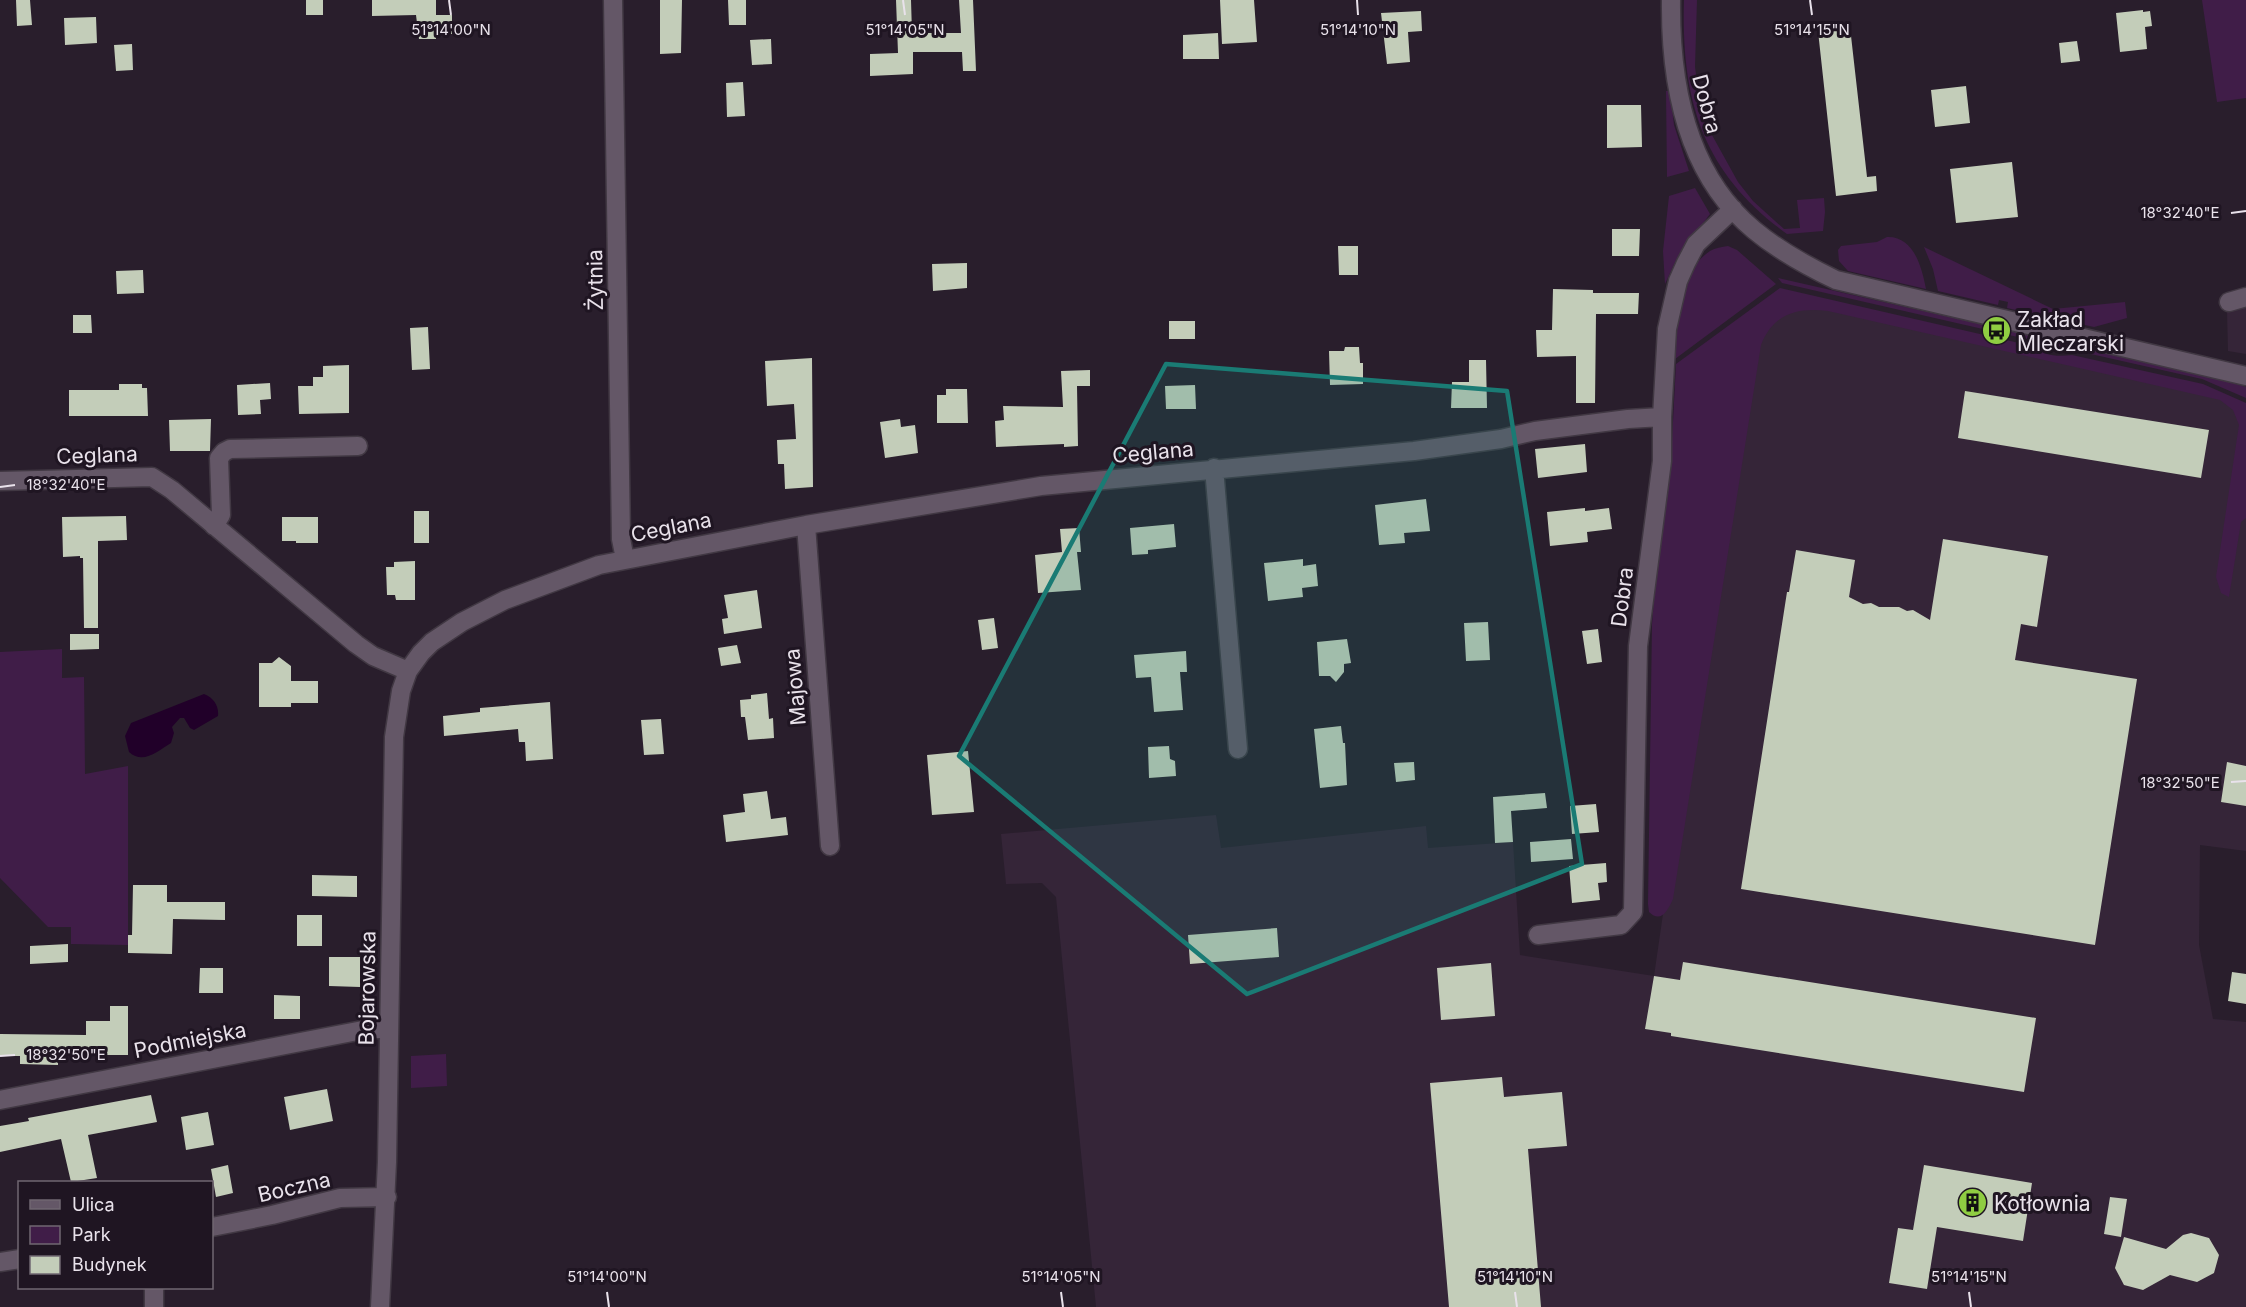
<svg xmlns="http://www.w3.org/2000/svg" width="2246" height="1307" font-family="Inter,sans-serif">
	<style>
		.built { fill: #352538 }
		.green { fill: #401d48 }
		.water { fill: #210029 }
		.building { fill: #c3cdb9 }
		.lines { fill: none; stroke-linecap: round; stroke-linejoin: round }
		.street-casing { stroke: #413843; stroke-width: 21 }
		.street { stroke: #645767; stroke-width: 18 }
		.marked { fill: #1a7b74; fill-opacity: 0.2; stroke: #1a7b74; stroke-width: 4.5; stroke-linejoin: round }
		.ticks { fill: none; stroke: #e9e2eb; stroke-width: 2 }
		.labels { text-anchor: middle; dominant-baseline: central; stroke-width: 6; stroke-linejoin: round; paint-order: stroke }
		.street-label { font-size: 21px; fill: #e9e2eb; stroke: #1f1522 }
		.poi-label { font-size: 21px; fill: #e9e2eb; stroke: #1f1522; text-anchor: start }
		.ticks-label { font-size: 15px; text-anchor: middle; fill: #e9e2eb; stroke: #1f1522; stroke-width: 6; stroke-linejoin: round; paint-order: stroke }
	</style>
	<rect width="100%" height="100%" fill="#291e2c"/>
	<path class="built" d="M1779 298 2216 396 2246 409V851L2200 845 2199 945 2213 1019 2246 1022V1307H1096L1056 897 1042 883 1006 884 1001 834 1216 815 1221 848 1426 826 1428 848 1513 842 1520 955 1654 976 1663 914 1695 359Z
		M2246 307V354L2228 351 2227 312Z"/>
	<path class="green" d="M1684 0H1697L1695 67 1702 117 1738 182 1753 201 1784 229 1800 228 1797 200 1824 198 1825 212 1823 231 1787 234C1703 173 1681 101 1684 0Z
		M2202 0H2246V98L2217 102Z
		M1666 91H1670L1674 125 1689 171 1667 177Z
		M1695 188 1710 214 1677 258 1665 284 1663 251 1669 196Z
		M1887 237C1914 236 1922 268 1926 289L1848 271 1839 261 1838 250 1841 246 1877 242Z
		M1728 246 1737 250 1776 284 1675 359C1674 323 1677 273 1710 251 1715 248 1722 247 1728 246Z
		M1924 247 2053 309 2125 302 2127 318 2094 327 2007 308 2008 302 1999 300 1998 305 1938 291 1933 269Z
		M1778 278 2205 375 2246 387V398L2202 379 2073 350C2057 353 2048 352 2035 341L1782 283Z
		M1780 288 2032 346C2045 356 2057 357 2072 355L2203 384 2246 403V518L2241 522 2229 597 2221 593 2216 577 2239 425 2233 410 2220 400 1828 311C1797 307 1773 314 1761 345L1673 899C1668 910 1661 924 1649 912L1648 904 1652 624 1657 564 1671 460 1676 364Z
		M62 649V678L84 677 85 774 128 766V945L71 944V927H48L0 878V652Z
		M446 1054 447 1086 411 1088V1056Z"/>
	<path class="water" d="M204 694C214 698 219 706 218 716L194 730 190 728 184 718H180L172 727 174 733 171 743C158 751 143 765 129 752L125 736 131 723Z"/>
	<path class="building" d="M16 0H30L32 25 17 26Z
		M306 0H323V15H306Z
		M372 0H436V15H452V34L436 33V39H419L416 15 372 16Z
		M660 0H682L681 53 660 54Z
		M728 0H746V25H729Z
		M896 0H911L912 33H961L959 0H973L976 71H963L962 52H913V74L870 76V54L898 53Z
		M1220 0H1254L1257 42 1222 44Z
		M2143 10V12L2150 11 2152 26 2145 27 2147 49 2120 52 2116 13Z
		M1421 11 1422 31 1408 32 1410 62 1387 64 1381 13Z
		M96 17 97 43 65 45 64 18Z
		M1850 27 1867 177 1876 176 1877 191 1836 196 1818 31Z
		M1218 33 1219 59H1183V35Z
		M771 39 772 64 752 65 750 40Z
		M2077 41 2080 61 2061 63 2059 43Z
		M132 44 133 70 116 71 114 45Z
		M743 82 745 116 727 117 726 83Z
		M1966 86 1970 123 1935 127 1931 90Z
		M1607 105H1641L1642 147 1607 148Z
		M2012 162 2018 217 1956 223 1950 169Z
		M1612 229H1640L1639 256H1612Z
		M1338 246H1358V275H1339Z
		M967 263V288L933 291 932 264Z
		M143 270 144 293 117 294 116 271Z
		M1553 289 1593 290V293H1639L1638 314H1596L1595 403H1576V356L1537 357 1536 330H1552Z
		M73 315H91L92 333H73Z
		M1169 321H1195V339H1169Z
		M428 327 430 369 412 370 410 328Z
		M1345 347H1359L1360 363H1363V384L1330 385 1329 351H1344Z
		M812 358 813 487 785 489 784 464H778L777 440 796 439 794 404 767 406 765 361Z
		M1469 360H1486L1487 408H1451L1452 382H1469Z
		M349 365V413L299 414 298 386H313V377H323V366Z
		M1090 370V386H1077L1078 446 1064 447V444L996 447 995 421 1004 420 1003 406 1063 407 1061 371Z
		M270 383 271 399 260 400 261 414 238 415 237 385Z
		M119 384H142V388H147L148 416H69V390H119Z
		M1195 385 1196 409H1166L1165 386Z
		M946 389H967L968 423H937V395H946Z
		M1965 391 2209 430 2201 478 1958 438Z
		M211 419 210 451H170L169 420Z
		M900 419 901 427 915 425 918 453 885 458 880 422Z
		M1585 444 1587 472 1538 478 1535 449Z
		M1426 499 1430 531 1404 533 1405 543 1379 545 1375 505Z
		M1585 508V511L1609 508 1612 529 1587 532 1588 542 1550 546 1547 512Z
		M414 511H429V543H414Z
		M126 516 127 540 98 541V628H84L83 558H80V556L63 557 62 517Z
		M282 517H318V543H296V541H282Z
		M1174 524 1176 547 1148 550V554L1132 555 1130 528Z
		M1079 528 1081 552H1077L1081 590 1038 593 1035 555 1062 552 1060 529Z
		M1943 539 2048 556 2037 627 2021 624 2015 660 2137 679 2095 945 1741 889 1787 592H1789L1796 550 1855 560 1849 597 1863 604 1871 603 1879 607H1899L1907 611 1913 610 1930 620Z
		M1303 559V566L1316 564 1318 586 1302 588 1303 597 1268 601 1264 563Z
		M415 561V600H396L395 595H387L386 567H394V562Z
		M757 590 762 628 724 634 722 619 728 618 724 595Z
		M994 618 998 648 982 650 978 620Z
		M1488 622 1490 660 1466 661 1464 623Z
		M1598 629 1602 662 1587 664 1582 631Z
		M70 634H99V649L70 650Z
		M1347 639 1351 663 1344 664V672L1336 682 1330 676H1319L1317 642Z
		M737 645 741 663 721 666 718 648Z
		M1186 651 1187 672H1180L1183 710 1154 712 1151 677 1136 678 1134 655Z
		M279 657 291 666V681H318V703H291V707H259V663H272Z
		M767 693 769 719 773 718 774 738 748 740 745 717H741L740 700 751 699V695Z
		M550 702 553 759 526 761 525 742H519L518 729 444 736 443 716 480 712V708Z
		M661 719 664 754 644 755 641 720Z
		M1341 726 1343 743H1345L1347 785 1320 788 1314 729Z
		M1169 746 1170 759 1175 761 1176 776 1149 778 1148 747Z
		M968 751 974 812 932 815 927 755Z
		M1414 762 1415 780 1396 782 1394 763Z
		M2227 762 2246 766V806L2221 802Z
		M767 791 771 819 786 817 788 835 726 842 723 815 745 812 743 794Z
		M1545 793 1547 808 1511 811 1513 842 1495 843 1493 797Z
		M1596 804 1599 832 1572 834 1570 806Z
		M1571 839 1573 859 1531 862 1530 842Z
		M1606 863 1607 882 1598 883 1600 900 1572 903 1569 866Z
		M312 875 357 876V897L312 896Z
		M133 885H167V902H225V920L173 919 172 954 128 953V935H132Z
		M297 915H322V946H297Z
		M1277 928 1279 957 1190 964 1188 935Z
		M68 944V962L30 964V946Z
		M329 957H360V987L329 986Z
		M1683 962 2036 1018 2024 1092 1671 1036V1033L1645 1029 1654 976 1680 980Z
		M1491 963 1495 1016 1441 1020 1437 968Z
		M200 968H223V993H199Z
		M2232 972 2246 974V1004L2228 1001Z
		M274 995 300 996V1019H274Z
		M110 1006H128V1055H58V1065L20 1064V1056H0V1034L86 1035V1021H110Z
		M1502 1077 1504 1097 1562 1092 1567 1146 1528 1149 1541 1307H1449L1430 1083Z
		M327 1089 333 1121 290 1130 284 1097Z
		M151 1095 157 1122 88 1135 97 1178 71 1182 61 1139 0 1152V1126L29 1121 28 1118Z
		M208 1112 214 1145 186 1150 181 1117Z
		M228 1165 233 1193 216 1197 211 1169Z
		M1924 1165 2032 1183 2023 1241 1937 1227 1927 1289 1889 1283 1898 1228 1913 1230Z
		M2110 1197 2127 1199 2121 1237 2104 1234Z
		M2191 1233 2209 1238 2219 1255 2214 1273 2197 1282 2170 1275 2143 1290 2124 1285 2115 1268 2124 1237 2166 1249 2183 1235Z"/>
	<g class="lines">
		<defs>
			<path id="street" d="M613 0 621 539 625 559
				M1671 0C1670 83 1686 174 1754 230 1778 250 1807 266 1836 280L2246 376
				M2229 302 2246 297
				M1214 468 1238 749
				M0 481 152 477 172 490 356 644 373 656 408 671
				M806 525 830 846
				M214 526 221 515 219 458 224 452 230 449 358 446
				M1538 935 1621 925 1633 912 1638 646 1662 461V417L1667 329 1678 281 1686 263 1696 244 1733 209
				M0 1100 368 1029H389
				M212 1227 272 1215 340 1198 387 1197
				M0 1262 20 1259
				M154 1307V1288
				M380 1307 387 1162 394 737 401 691 408 671 421 653 432 642 462 622 505 600 599 565 806 525 1041 486 1414 451 1501 439 1535 431 1628 419 1662 417"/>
		</defs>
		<use href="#street" class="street-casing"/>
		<use href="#street" class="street"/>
	</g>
	<path class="marked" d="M1166 364 1507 391 1582 864 1247 994 959 756Z"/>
	<path class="ticks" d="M449 0 451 15M903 0 905 15M1357 0 1358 15M1810 0 1812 15M2231 213 2246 211M0 487 15 485M2231 782 2246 781M0 1056 15 1055M607 1292 609 1307M1061 1292 1063 1307M1515 1292 1517 1307M1969 1292 1971 1307"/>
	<defs>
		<symbol id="bus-disc" viewBox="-11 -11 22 22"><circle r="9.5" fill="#8fcd42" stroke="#1f1522"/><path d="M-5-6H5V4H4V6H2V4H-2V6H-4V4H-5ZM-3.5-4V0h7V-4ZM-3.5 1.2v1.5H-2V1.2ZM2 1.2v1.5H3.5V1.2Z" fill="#111"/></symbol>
		<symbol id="building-disc" viewBox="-11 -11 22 22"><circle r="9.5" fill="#8fcd42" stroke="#1f1522"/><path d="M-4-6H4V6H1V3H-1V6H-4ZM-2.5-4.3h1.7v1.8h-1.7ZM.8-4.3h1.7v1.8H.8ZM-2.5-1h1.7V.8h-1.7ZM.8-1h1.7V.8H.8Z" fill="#111"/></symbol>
	</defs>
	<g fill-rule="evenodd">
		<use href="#bus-disc" x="1980" y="314" width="33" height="33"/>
		<use href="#building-disc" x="1956" y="1186" width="33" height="33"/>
	</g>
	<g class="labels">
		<g class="street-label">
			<text transform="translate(1707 104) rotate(75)">Dobra</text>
			<text transform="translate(595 280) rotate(-91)">Żytnia</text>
			<text transform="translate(1153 452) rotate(-5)">Ceglana</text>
			<text transform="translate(97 455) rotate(-2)">Ceglana</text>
			<text transform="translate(671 527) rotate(-11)">Ceglana</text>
			<text transform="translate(1622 597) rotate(-83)">Dobra</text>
			<text transform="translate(795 687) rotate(-95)">Majowa</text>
			<text transform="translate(367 988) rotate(-89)">Bojarowska</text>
			<text transform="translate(190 1040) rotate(-11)">Podmiejska</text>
			<text transform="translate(294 1187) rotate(-13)">Boczna</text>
		</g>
		<g class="poi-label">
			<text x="2017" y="319">Zakład<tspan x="2017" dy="24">Mleczarski</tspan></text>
			<text x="1994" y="1203">Kotłownia</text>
		</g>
	</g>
	<g class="ticks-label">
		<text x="451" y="35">51°14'00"N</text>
		<text x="905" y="35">51°14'05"N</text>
		<text x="1358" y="35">51°14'10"N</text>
		<text x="1812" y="35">51°14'15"N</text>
		<text x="2180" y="218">18°32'40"E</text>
		<text x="66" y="490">18°32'40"E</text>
		<text x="2180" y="788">18°32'50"E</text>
		<text x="66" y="1060">18°32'50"E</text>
		<text x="607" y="1282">51°14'00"N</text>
		<text x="1061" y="1282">51°14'05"N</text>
		<text x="1515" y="1282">51°14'10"N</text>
		<text x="1969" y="1282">51°14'15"N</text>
	</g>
	<rect x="18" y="1181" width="195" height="108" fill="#1f1522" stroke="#706772" stroke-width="1.5"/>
	<rect x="30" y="1200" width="30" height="9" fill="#645767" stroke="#706772" stroke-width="1.5"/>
	<text x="72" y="1211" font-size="18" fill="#e9e2eb">Ulica</text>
	<rect x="30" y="1226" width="30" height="18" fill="#401d48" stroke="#706772" stroke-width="1.5"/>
	<text x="72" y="1241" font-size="18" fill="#e9e2eb">Park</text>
	<rect x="30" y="1256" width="30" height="18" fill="#c3cdb9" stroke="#706772" stroke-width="1.5"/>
	<text x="72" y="1271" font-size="18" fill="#e9e2eb">Budynek</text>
</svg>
